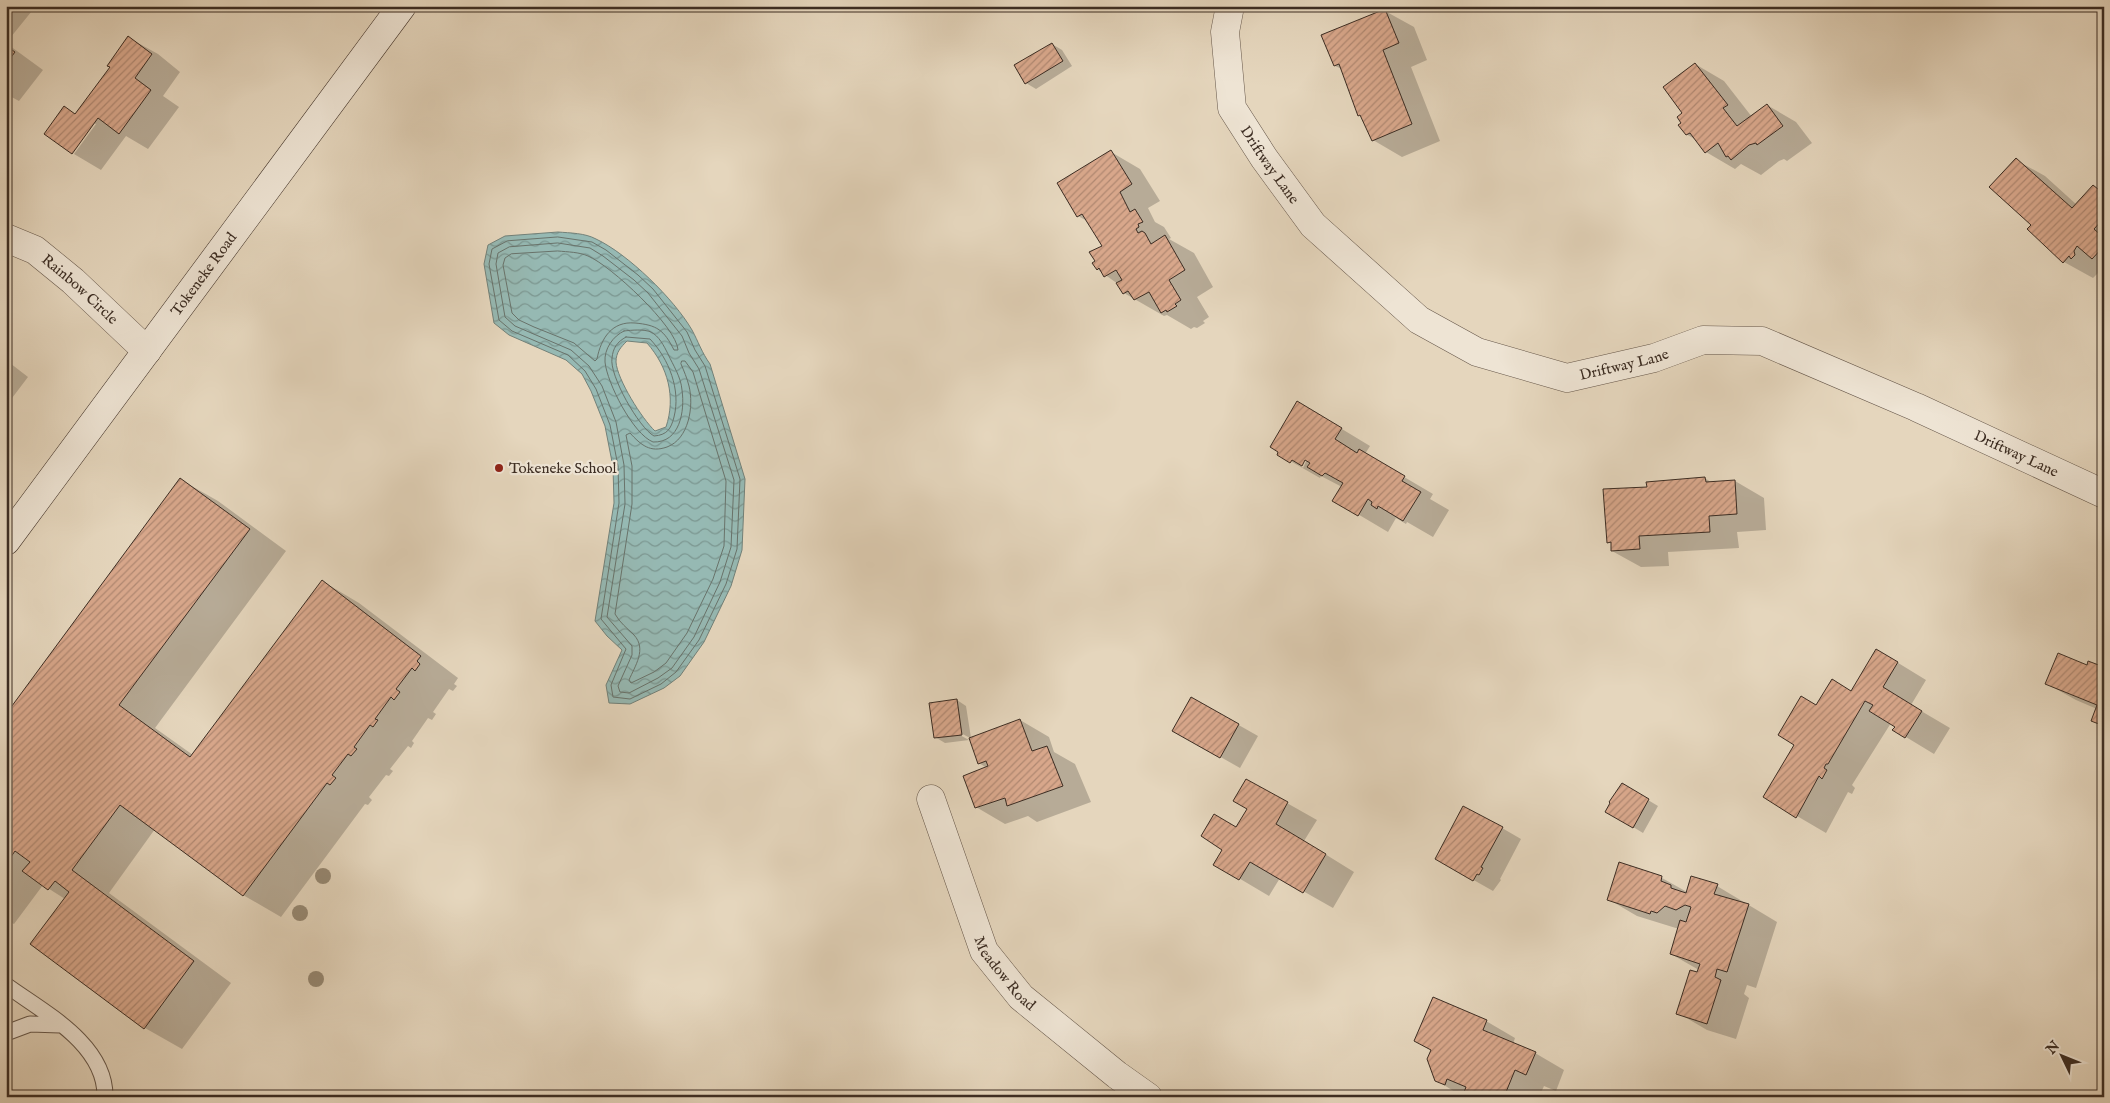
<svg xmlns="http://www.w3.org/2000/svg" width="2110" height="1103" font-family="'IM FELL English',serif">
	<style>
		.water { fill: url(#water-waves); stroke: #728179; fill-rule: evenodd }
		.shadow { fill: #0003; fill-rule: evenodd }
		.lines { fill: none; stroke-linecap: round; stroke-linejoin: round }
		.shore { stroke: #69736b; stroke-width: 1 }
		.building { fill: url(#building-hatch); stroke: #3c2d23 }
		.service-casing { stroke: #66574a; stroke-width: 17 }
		.minor-casing { stroke: #66574a; stroke-width: 29 }
		.secondary-casing { stroke: #3c2d23; stroke-width: 29 }
		.service { stroke: #eee4d4; stroke-width: 15 }
		.minor { stroke: #eee4d4; stroke-width: 28 }
		.secondary { stroke: #eee4d4; stroke-width: 28 }
		.tree { fill: #968974 }
		.poi-dot { fill: #8f2418; stroke: #eee4d4; stroke-width: 2 }
		.labels { text-anchor: middle; dominant-baseline: central; stroke-width: 4.5; stroke-linejoin: round; paint-order: stroke }
		.street-label { font-size: 15px; fill: #3c2d23; stroke: #eee4d4 }
		.poi-label { font-size: 15px; fill: #3c2d23; stroke: #eee4d4; text-anchor: start }
	</style>
	<defs>
		<pattern id="water-waves" width="16" height="10" patternUnits="userSpaceOnUse" patternTransform="scale(1.25)"><rect width="16" height="10" fill="#96b9b3"/><path d="M0 5q4-4 8 0t8 0" fill="none" stroke="#7c9791"/></pattern>
		<pattern id="building-hatch" width="6" height="6" patternUnits="userSpaceOnUse" patternTransform="scale(1.25)"><rect width="6" height="6" fill="#d8a78b"/><path d="M-1 1l2-2M0 6l6-6M5 7l2-2" fill="none" stroke="#b08871"/></pattern>
	</defs>
	<rect width="100%" height="100%" fill="#e5d6bd"/>
	<filter id="stains"><feTurbulence type="fractalNoise" baseFrequency=".004" numOctaves="4"/><feColorMatrix values="0 0 0 0 .2 0 0 0 0 .09 0 0 0 0 .02 0 0 0 .5 -.17"/></filter>
	<radialGradient id="worn" r=".72"><stop offset=".6" stop-color="#630" stop-opacity="0"/><stop offset="1" stop-color="#630" stop-opacity=".3"/></radialGradient>
	<path class="water" d="M558 232C570 233 585 233 596 239 628 254 674 299 692 330 698 341 702 353 710 364L745 479 742 550 731 586 704 642 680 676 664 688 630 704 609 703 606 685 622 650 607 636 595 621 614 503 613 467 605 426 591 391 582 374 566 360 509 335 494 323 484 264 488 245 505 236ZM627 341 647 343C668 367 676 397 666 427L655 431C642 419 617 379 616 362 616 352 621 347 627 341Z"/>
	<path class="shadow" d="M6 6H36L6 43 43 70 19 101 6 94Z
		M297 6H308L304 11Z
		M1385 11 1414 27 1427 60 1411 67 1440 141 1402 157 1373 140 1362 117 1359 115 1342 69 1335 66 1323 36Z
		M129 38 158 54 180 72 163 96 179 107 148 149 126 136 101 170 74 154 96 124 76 115 111 67Z
		M1052 44 1062 50 1072 66 1036 89 1026 83Z
		M1695 64 1724 81 1752 117 1767 105 1796 122 1812 143 1787 161 1784 159 1779 161 1761 175 1741 164 1735 169 1706 152 1698 141 1686 134 1683 123Z
		M1111 152 1140 169 1160 201 1148 208 1155 222 1164 227 1171 238 1169 239 1194 253 1213 287 1197 297 1209 317 1203 321 1205 323 1197 328 1194 327 1191 329 1167 315 1164 316 1124 293 1118 284 1097 269 1103 246 1089 222 1078 216Z
		M2016 160 2045 176 2077 205 2094 186 2104 192V266L2102 268 2104 270 2101 274 2098 273 2093 278 2064 262 2028 229 2033 225Z
		M6 360 28 377 6 406Z
		M1327 420 1370 446 1365 454 1433 494 1430 499 1449 510 1433 537 1407 522 1406 524 1396 518 1388 532 1334 500 1342 487 1321 476 1320 478 1278 454ZM1307 454 1309 455 1303 468 1301 466Z
		M1705 478 1712 483 1735 481 1764 498 1766 530 1737 532 1739 548 1668 552 1669 566 1641 567 1612 551V544L1608 542 1648 488Z
		M181 480 218 501 286 551 155 728 193 755 322 581 359 603 458 678 454 684 457 686 453 691 449 689 433 712 436 714 432 720 428 718 412 741 414 743 411 748 408 746 390 769 393 771 389 776 386 775 369 797 372 800 368 805 365 804 281 917 243 895 155 829 109 893 231 983 182 1049 145 1028 65 899 43 885 14 924 6 920V715Z
		M1877 650 1926 680 1911 705 1950 728 1934 754 1906 737 1891 723 1852 785 1855 788 1852 794 1848 792 1826 833 1797 816 1817 707 1852 692Z
		M2088 666 2104 668V727L2092 720 2097 709 2076 700 2047 684Z
		M1191 698 1258 736 1240 768 1173 730Z
		M957 700 966 706 971 738 1020 720 1049 737 1054 752 1075 764 1091 802 1037 822 1028 816 1005 824 976 807 987 768 979 763 970 738 957 731 956 733 969 740 945 743 935 737Z
		M1246 780 1317 820 1304 841 1354 872 1333 908 1280 878 1269 896 1215 864 1248 809Z
		M1623 785 1658 806 1643 833 1607 811Z
		M1502 828 1521 839 1500 879 1501 880 1493 891 1456 870Z
		M1619 864 1662 878 1687 892 1717 886 1777 922 1756 988 1747 985 1744 994 1749 998 1736 1039 1707 1030 1678 1013 1699 970 1671 954 1679 929 1637 916 1608 899Z
		M1486 1021 1515 1038 1513 1044 1535 1053 1564 1070 1556 1091 1544 1086 1539 1097H1463L1436 1080Z"/>
	<g class="lines">
		<path class="shore" d="M558 237 592 242 606 250 638 275 653 289 687 332 695 350 705 366 740 479 737 549 726 584 699 640 676 672 661 684 630 699 613 697 611 685 626 649 601 619 619 503 618 466 610 425 596 389 585 371 568 355 512 331 499 320 489 264 492 249 507 241Z
			M558 243 590 248 603 256 634 280 648 293 682 336 689 353 699 369 734 480 731 547 720 582 694 637 672 668 658 678 629 693 620 692 618 686 632 655V646L607 617 625 504 624 465 616 422 602 386 589 366 571 350 515 326 505 317 496 264 498 253 509 247Z
			M558 251C568 252 579 252 588 256 610 265 677 327 678 350H674C664 330 657 325 635 323 612 321 601 338 597 359L595 361 574 343 534 327 519 320 512 313 503 265 505 258 511 254Z
			M624 331C632 330 644 329 651 332 659 336 664 346 668 354 673 365 681 377 682 390 685 411 680 443 653 442 633 434 607 383 605 362 604 349 613 336 624 331Z
			M626 337 650 339C669 359 681 390 674 417 671 429 667 435 654 436 639 428 609 375 612 358 613 348 617 342 626 337Z
			M682 361H685L693 372 726 481 724 546 713 579 687 633 666 663 654 672 631 683 629 680C635 666 647 649 634 635 627 628 620 623 615 614L632 504V466L626 435 630 433C641 445 650 453 667 447 689 439 694 406 689 386 687 378 684 371 681 364Z"/>
	</g>
	<path class="building" d="M1385 9 1399 43 1383 50 1412 124 1372 141 1360 115 1358 116 1339 64 1334 66 1321 35Z
		M128 36 152 54 135 78 151 90 119 134 98 118 72 154 44 134 64 106 75 114 110 67 107 66Z
		M1052 43 1063 61 1025 84 1014 65Z
		M6 46 15 52 6 64Z
		M1695 63 1728 105 1723 108 1737 126 1767 104 1783 126 1757 145 1756 143 1749 145 1731 160 1728 156 1726 157 1718 143 1705 153 1690 133 1686 135 1678 125 1681 123 1677 117 1682 113 1663 87Z
		M1111 150 1132 184 1120 192 1130 212 1135 209 1143 222 1138 224 1139 227 1136 229 1138 233 1142 231 1145 233 1151 244 1165 235 1185 270 1169 280 1181 300 1175 304 1177 306 1167 312 1166 310 1161 313 1149 292 1134 300 1128 291 1123 294 1116 283 1122 280 1116 270 1104 277 1099 268 1097 270 1092 263 1095 261 1089 252 1102 246 1082 214 1077 217 1057 183Z
		M2016 158 2072 208 2093 185 2104 194V218L2094 229 2104 238V246L2092 259 2077 246 2074 251 2075 255 2071 259 2069 256 2063 263 2027 229 2031 225 1989 187Z
		M1297 401 1342 428 1335 439 1357 453 1359 449 1405 476 1402 481 1421 492 1403 521 1378 506 1377 509 1371 505 1372 502 1368 499 1358 516 1332 501 1343 483 1325 473 1322 476 1307 467 1310 463 1305 460 1302 466 1292 460 1290 463 1277 455 1278 452 1270 447Z
		M1705 477 1706 482 1735 480 1737 514 1709 516 1710 532 1639 536 1640 549 1611 551V542L1607 543 1603 489 1647 487 1646 482Z
		M180 478 250 529 119 705 190 757 322 580 421 656 417 661 420 664 415 671 412 668 396 689 400 692 394 700 391 697 375 719 378 720 373 727 370 725 354 747 357 749 351 756 348 754 332 775 336 778 330 785 327 783 243 896 120 805 72 870 194 961 144 1029 30 944 69 892 55 881 48 890 22 871 30 862 15 851 6 864V714Z
		M1876 649 1898 662 1883 687 1922 711 1905 738 1892 730 1895 727 1869 711 1873 705 1865 701 1828 764H1826L1824 768 1827 770 1822 779 1819 776 1796 818 1763 797 1794 745 1778 735 1801 696 1816 705 1832 679 1851 691Z
		M2058 653 2087 665 2088 661 2104 667V726L2091 721 2097 705 2045 684Z
		M1191 697 1239 724 1220 758 1172 731Z
		M957 699 962 735 934 738 929 703Z
		M1020 719 1032 751 1047 746 1063 786 1007 806 1005 798 975 808 963 776 988 766 986 761 978 764 969 738Z
		M1246 779 1288 802 1276 824 1326 854 1303 893 1250 862 1239 880 1213 865 1222 850 1201 836 1214 814 1236 827 1247 809 1233 801Z
		M1622 783 1649 799 1633 828 1605 812 1610 803 1609 802Z
		M1463 806 1503 827 1481 867 1483 868 1479 875 1477 874 1473 881 1435 859Z
		M1619 862 1662 876 1661 881 1671 885V888L1686 893 1691 876 1718 884 1714 894 1749 904 1727 972 1717 969 1715 977 1721 980 1707 1024 1676 1014 1690 970 1697 972 1700 964 1670 954 1680 920 1686 922 1691 907 1685 905 1676 910 1665 906 1657 913 1651 911 1650 914 1607 900Z
		M1433 997 1487 1020 1483 1030 1536 1052 1526 1075 1515 1070 1504 1097H1489L1482 1094 1481 1097H1462L1466 1087 1447 1079 1445 1085 1435 1081 1427 1059 1431 1050 1414 1041Z"/>
	<g class="lines">
		<defs>
			<path id="service" d="M6 985C43 1012 106 1044 105 1097
				M6 1033 30 1024 60 1025"/>
			<g id="minor">
				<path id="s1" d="M1230 6 1225 32 1232 108 1264 158 1313 225 1419 320 1477 352 1567 378 1654 358 1703 340 1762 341 1916 407 2104 494"/>
				<path id="s2" d="M6 238 35 250 73 281 147 351"/>
				<path id="s3" d="M931 799 984 951 1021 997 1117 1075 1148 1097"/>
			</g>
			<g id="secondary">
				<path id="s4" d="M6 541 402 6"/>
			</g>
		</defs>
		<use href="#service" class="service-casing"/>
		<use href="#minor" class="minor-casing"/>
		<use href="#secondary" class="secondary-casing"/>
		<use href="#service" class="service"/>
		<use href="#minor" class="minor"/>
		<use href="#secondary" class="secondary"/>
	</g>
	<g class="tree">
		<circle cx="323" cy="876" r="8"/>
		<circle cx="300" cy="913" r="8"/>
		<circle cx="316" cy="979" r="8"/>
	</g>
	<circle class="poi-dot" cx="499" cy="468" r="5"/>
	<g class="labels">
		<g class="street-label">
			<text stroke="none"><textPath href="#s1" startOffset="171">Driftway Lane</textPath></text>
			<text stroke="none"><textPath href="#s4" startOffset="332">Tokeneke Road</textPath></text>
			<text stroke="none"><textPath href="#s2" startOffset="91">Rainbow Circle</textPath></text>
			<text stroke="none"><textPath href="#s1" startOffset="606">Driftway Lane</textPath></text>
			<text stroke="none"><textPath href="#s1" startOffset="1026">Driftway Lane</textPath></text>
			<text stroke="none"><textPath href="#s3" startOffset="191">Meadow Road</textPath></text>
		</g>
		<g class="poi-label">
			<text x="509" y="468">Tokeneke School</text>
		</g>
	</g>
	<rect width="2110" height="1103" fill="none" stroke="#e5d6bd" stroke-width="25"/>
	<rect x="8" y="8" width="2095" height="1088" fill="none" stroke="#3c2d23" stroke-width="2.5"/>
	<rect x="12" y="12" width="2085" height="1078" fill="none" stroke="#3c2d23"/>
	<g transform="translate(2062 1056) rotate(313)" stroke="#eee4d4" stroke-width="4" paint-order="stroke">
	<path d="M0-4L9 19L0 12L-9 19Z" fill="#3c2d23"/>
	<text y="-8" font-size="14" font-weight="bold" text-anchor="middle" fill="#3c2d23">N</text>
	</g>
	<rect width="100%" height="100%" filter="url(#stains)"/>
	<rect width="100%" height="100%" fill="url(#worn)"/>
</svg>
